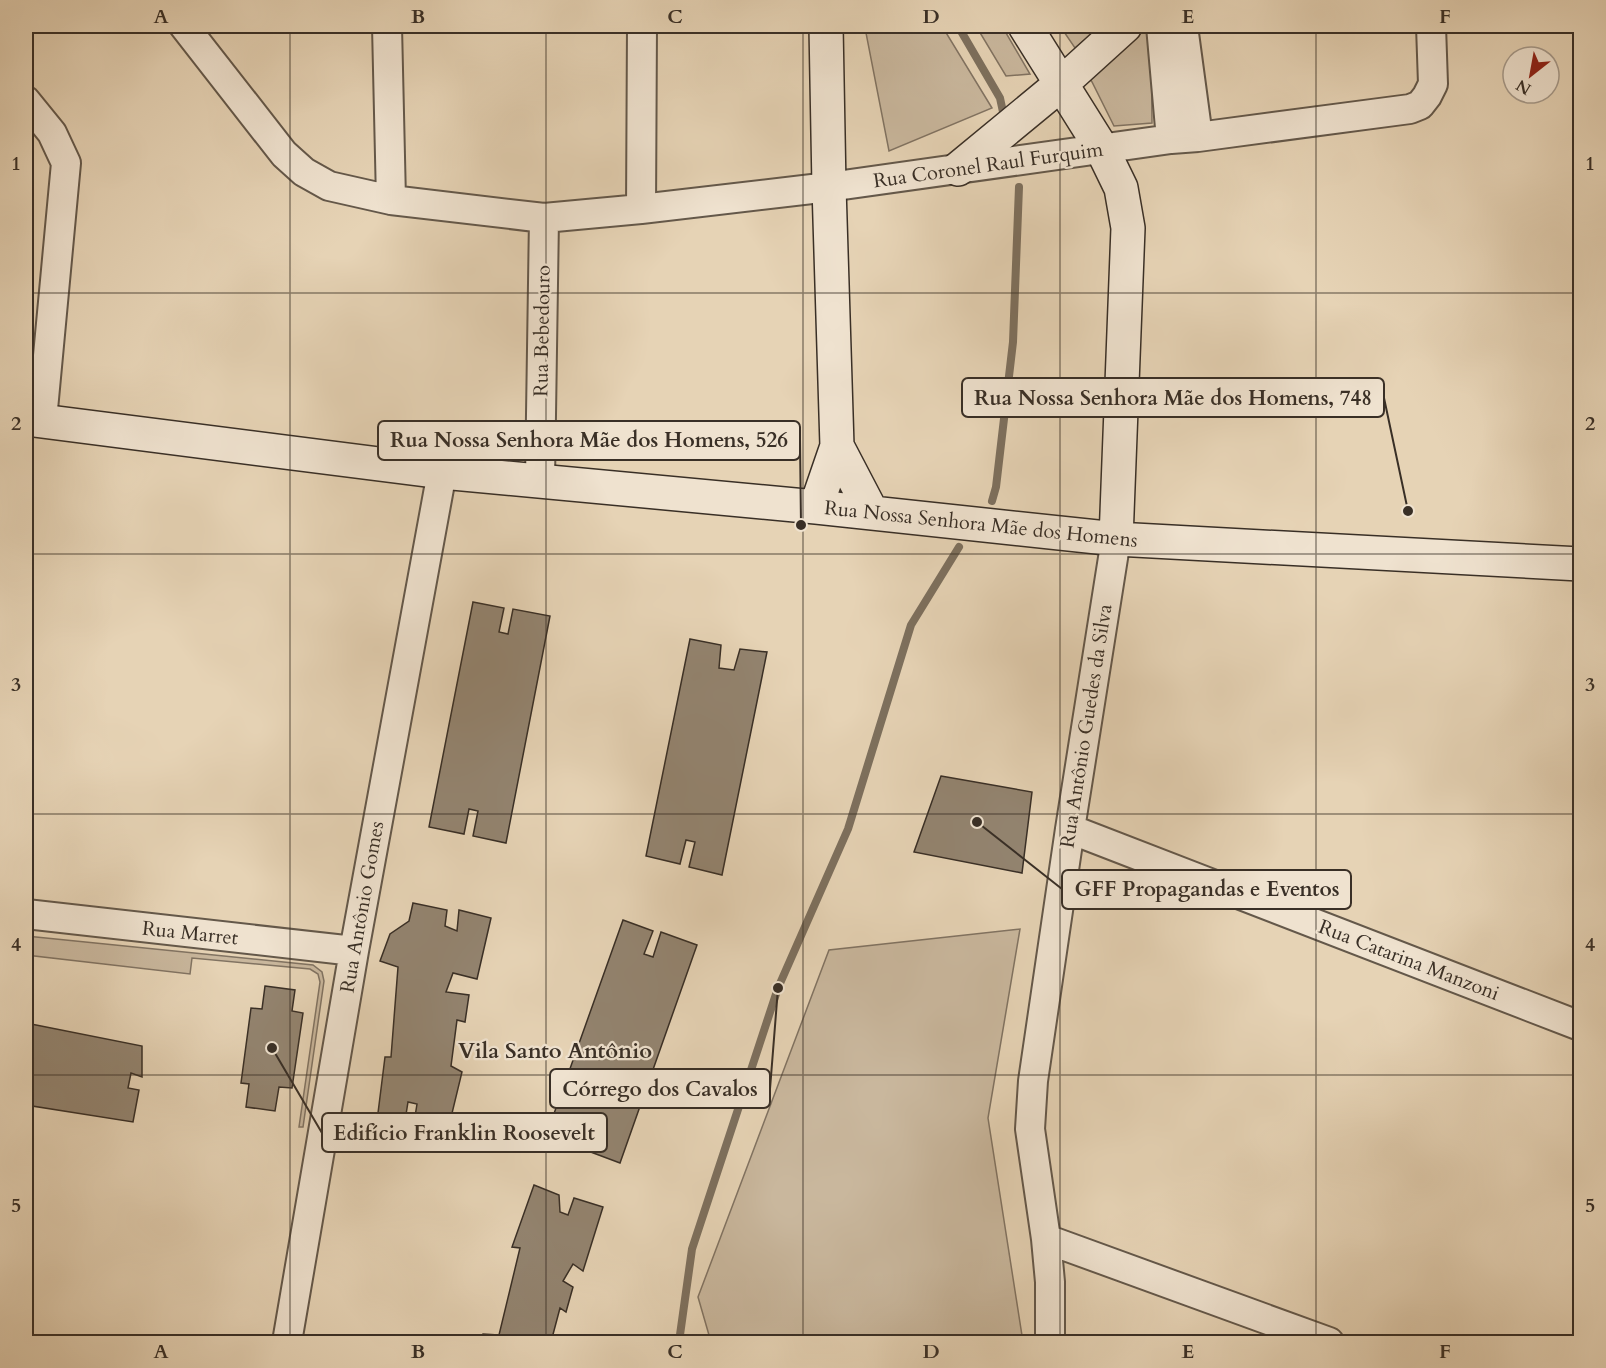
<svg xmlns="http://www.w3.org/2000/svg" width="1606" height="1368" font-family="Cardo,serif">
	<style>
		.green { fill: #c9b79d; stroke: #817362; stroke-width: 1.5 }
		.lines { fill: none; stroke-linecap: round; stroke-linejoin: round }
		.stream { stroke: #7d705e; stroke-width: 8 }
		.building { fill: #938470; stroke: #392f26; stroke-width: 1.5 }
		.street-casing { stroke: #64584a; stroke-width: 32 }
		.secondary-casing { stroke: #392f26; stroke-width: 36 }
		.street { stroke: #efe2cf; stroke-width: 28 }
		.secondary { stroke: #efe2cf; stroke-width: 33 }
		.grid { fill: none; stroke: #392f26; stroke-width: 1.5; stroke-opacity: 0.55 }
		.labels { text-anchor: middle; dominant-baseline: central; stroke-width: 4.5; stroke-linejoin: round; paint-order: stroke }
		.street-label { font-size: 20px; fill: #392f26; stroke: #efe2cf }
		.quarter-label { font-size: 22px; font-weight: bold; fill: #392f26; stroke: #efe2cf }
		.leader { fill: none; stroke: #392f26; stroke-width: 2 }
		.callout-dot { fill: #392f26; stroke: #efe2cf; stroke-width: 2 }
		.callout { fill: #efe2cf; stroke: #392f26; stroke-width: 2 }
		.callout-label { font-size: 21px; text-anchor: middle; font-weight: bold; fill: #392f26 }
		.neatline { fill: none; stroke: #392f26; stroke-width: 2 }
		.grid-label { font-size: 20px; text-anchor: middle; font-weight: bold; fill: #392f26 }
	</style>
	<rect width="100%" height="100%" fill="#e6d3b5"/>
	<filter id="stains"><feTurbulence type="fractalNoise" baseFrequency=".00333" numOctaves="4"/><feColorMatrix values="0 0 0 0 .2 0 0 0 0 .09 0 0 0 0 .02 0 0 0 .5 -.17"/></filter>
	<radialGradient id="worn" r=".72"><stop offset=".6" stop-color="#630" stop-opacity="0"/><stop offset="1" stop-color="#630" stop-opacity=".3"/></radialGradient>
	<path class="green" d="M866 26H942L992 108 889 151 866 33Z
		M976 26H1002L1030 74 1006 76Z
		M1060 26H1102L1075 48Z
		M1146 26H1151L1152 123 1114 126 1092 82 1087 75Z
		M1020 929 988 1118 1023 1342H711L698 1297 829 950Z
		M26 936 313 965 322 972 324 981 303 1127H299L320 982 318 974 310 969 192 958 190 974 26 955Z"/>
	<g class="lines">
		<path class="stream" d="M958 26 1000 98 1003 112
			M992 501 996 487 1013 342 1019 187
			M679 1342 692 1249 778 988 848 829 911 625 959 547"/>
	</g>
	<path class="building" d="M473 602 504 608 499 632 508 634 513 609 550 616 506 843 473 836 478 811 469 809 464 834 429 827Z
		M690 639 721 645 719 668 734 670 740 649 767 652 722 875 689 867 695 842 686 840 680 864 646 856Z
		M941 776 1032 792 1022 873 914 852Z
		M413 903 447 910 445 926 457 931 459 910 491 918 477 979 453 973 446 992 469 995 465 1022 457 1020 451 1066 462 1072 447 1134 413 1129 417 1104 408 1102 404 1127 377 1121 385 1057H391L398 967 380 961 390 934 409 921Z
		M623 920 653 931 644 954 653 957 661 932 697 945 620 1163 588 1151 596 1127 588 1124 580 1148 546 1136Z
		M265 986 295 990 292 1011 303 1013 292 1088 279 1087 275 1111 246 1107 249 1084 241 1083 251 1008 262 1009Z
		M26 1023 142 1046V1077L131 1073 128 1088 139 1090 133 1122 26 1105Z
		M534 1185 559 1195 560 1212 568 1215 574 1198 603 1207 583 1271 573 1264 563 1281 573 1287 566 1312 560 1308 551 1342H481L483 1334 499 1335 520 1248 512 1247Z"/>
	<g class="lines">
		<defs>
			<path id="street" d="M184 26 284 154 304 172 329 186 391 200 544 218 641 209 829 187 1171 139 1198 137 1410 109 1420 105 1427 96 1433 84 1431 26
				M387 26 391 200
				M1161 26 1171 139
				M1183 26 1198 137
				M26 101 52 133 66 163 42 420
				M641 209 642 26
				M540 480 544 218
				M1070 829 1580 1026
				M26 914 354 951
				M1046 1239 1329 1342
				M287 1342 354 951 442 472
				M1050 1342V1282L1046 1239 1030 1129 1033 1081 1070 829 1116 539"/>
			<path id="secondary" d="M1025 26 1102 149 1121 188 1128 228 1116 539
				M958 169 1061 84 1125 26
				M26 419 442 472 816 507 1116 539 1580 564
				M837 446 872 513
				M816 507 837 446 829 187 826 26"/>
		</defs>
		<use href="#street" class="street-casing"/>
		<use href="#secondary" class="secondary-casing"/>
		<use href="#street" class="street"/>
		<use href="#secondary" class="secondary"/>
	</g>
	<path class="grid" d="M290 26V1342M546 26V1342M803 26V1342M1060 26V1342M1316 26V1342M26 293H1580M26 554H1580M26 814H1580M26 1075H1580"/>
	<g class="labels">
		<g class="street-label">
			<text transform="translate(988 165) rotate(-8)">Rua Coronel Raul Furquim</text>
			<text transform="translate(542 331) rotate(-89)">Rua Bebedouro</text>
			<text transform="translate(981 524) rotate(6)">Rua Nossa Senhora Mãe dos Homens</text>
			<text transform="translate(1086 726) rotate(-81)">Rua Antônio Guedes da Silva</text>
			<text transform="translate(362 907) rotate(-80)">Rua Antônio Gomes</text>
			<text transform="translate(190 933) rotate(6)">Rua Marret</text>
			<text transform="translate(1409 960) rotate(21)">Rua Catarina Manzoni</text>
		</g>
		<g class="quarter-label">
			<text x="555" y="1051">Vila Santo Antônio</text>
		</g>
	</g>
	<path class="leader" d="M1408 511L1384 398M801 525L800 440M977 822L1062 889M778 988L770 1089M272 1048L322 1133"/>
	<g class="callout-dot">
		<circle cx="1408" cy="511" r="6"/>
		<circle cx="801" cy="525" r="6"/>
		<circle cx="977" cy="822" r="6"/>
		<circle cx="778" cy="988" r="6"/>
		<circle cx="272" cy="1048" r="6"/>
	</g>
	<g class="callout">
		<rect x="962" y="378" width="422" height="39" rx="6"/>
		<rect x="378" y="421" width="422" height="39" rx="6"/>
		<rect x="1062" y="870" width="289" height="39" rx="6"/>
		<rect x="550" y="1069" width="220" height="39" rx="6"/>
		<rect x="322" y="1113" width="285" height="39" rx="6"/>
	</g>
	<g class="callout-label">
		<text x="1173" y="405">Rua Nossa Senhora Mãe dos Homens, 748</text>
		<text x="589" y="447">Rua Nossa Senhora Mãe dos Homens, 526</text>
		<text x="1207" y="896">GFF Propagandas e Eventos</text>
		<text x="660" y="1096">Córrego dos Cavalos</text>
		<text x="464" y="1140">Edifício Franklin Roosevelt</text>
	</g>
	<rect width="1606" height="1368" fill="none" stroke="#e6d3b5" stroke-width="66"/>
	<g transform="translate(1531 75) rotate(211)"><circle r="28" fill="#efe2cf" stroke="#a69a8b" stroke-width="1.5"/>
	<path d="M0-4.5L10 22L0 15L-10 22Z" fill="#8f2418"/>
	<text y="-9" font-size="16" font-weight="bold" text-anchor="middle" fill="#392f26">N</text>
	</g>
	<rect x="33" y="33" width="1540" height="1302" class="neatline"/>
	<g class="grid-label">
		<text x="161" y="23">A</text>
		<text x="418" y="23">B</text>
		<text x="675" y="23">C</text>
		<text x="931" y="23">D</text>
		<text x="1188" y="23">E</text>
		<text x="1445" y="23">F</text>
		<text x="16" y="170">1</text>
		<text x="1590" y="170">1</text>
		<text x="16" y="430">2</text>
		<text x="1590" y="430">2</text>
		<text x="16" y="691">3</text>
		<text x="1590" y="691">3</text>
		<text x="16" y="951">4</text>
		<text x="1590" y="951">4</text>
		<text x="16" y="1212">5</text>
		<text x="1590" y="1212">5</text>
		<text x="161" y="1358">A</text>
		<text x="418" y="1358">B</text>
		<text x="675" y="1358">C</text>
		<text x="931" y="1358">D</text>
		<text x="1188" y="1358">E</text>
		<text x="1445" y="1358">F</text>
	</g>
	<rect width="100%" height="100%" filter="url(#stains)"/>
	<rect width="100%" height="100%" fill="url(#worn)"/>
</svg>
